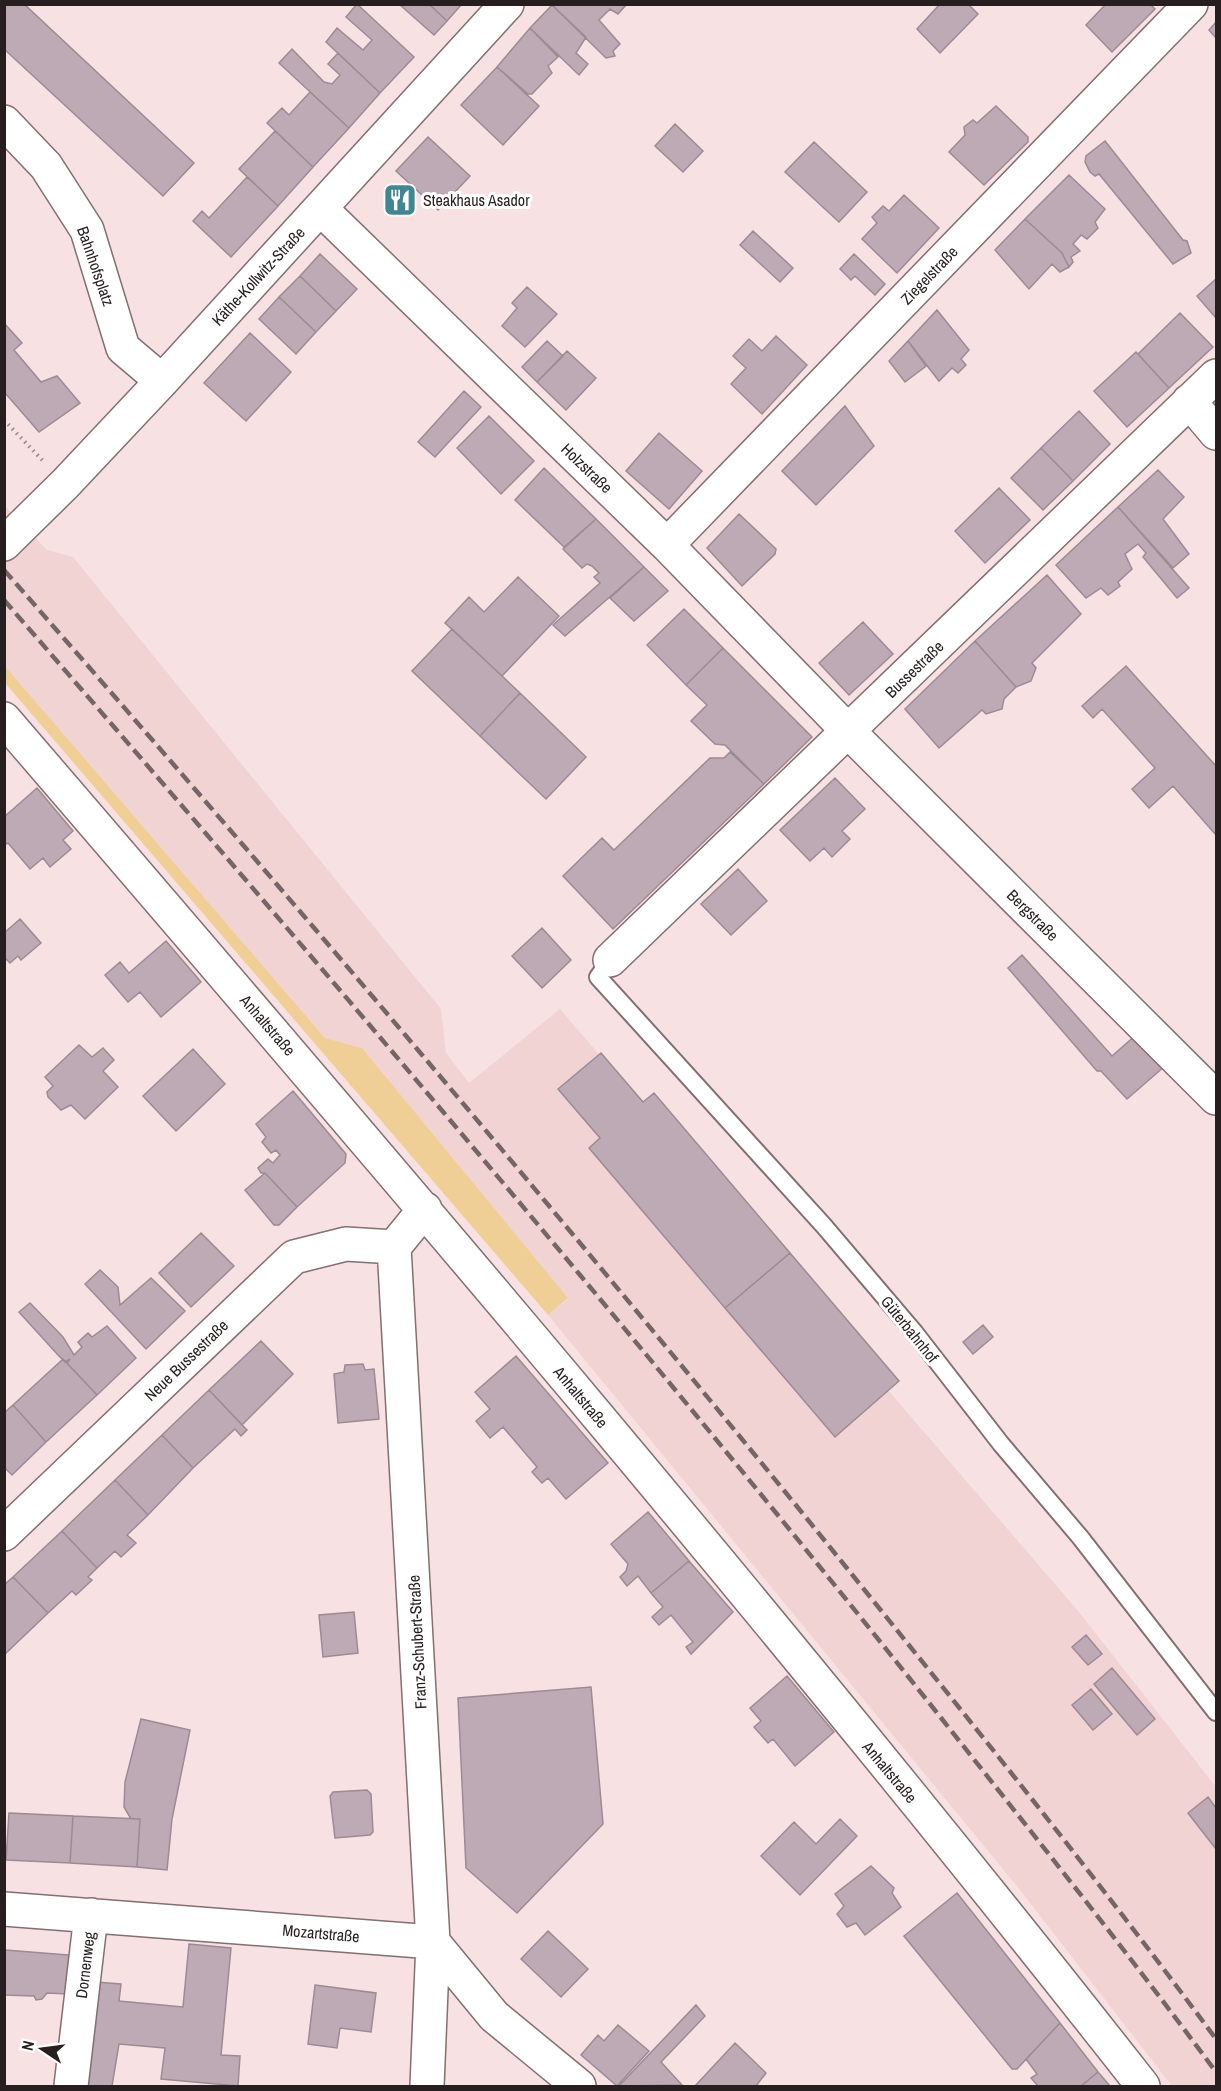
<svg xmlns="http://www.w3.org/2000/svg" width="1221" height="2091" font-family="'Archivo Narrow',sans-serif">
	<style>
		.built { fill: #f2d3d3 }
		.green { fill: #f0cf97 }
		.building { fill: #bdaab4; stroke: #9c8a94; stroke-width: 1.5 }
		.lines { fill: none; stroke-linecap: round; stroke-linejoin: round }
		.service-casing { stroke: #836f70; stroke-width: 20 }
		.minor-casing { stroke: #836f70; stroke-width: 36 }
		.path { stroke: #998989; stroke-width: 4; stroke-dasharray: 1.5 4.5; stroke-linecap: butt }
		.service { stroke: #fff; stroke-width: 16 }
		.minor { stroke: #fff; stroke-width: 33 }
		.rail { stroke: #746667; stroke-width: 4.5; stroke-dasharray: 12 6; stroke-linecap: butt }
		.labels { text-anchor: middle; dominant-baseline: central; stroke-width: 6; stroke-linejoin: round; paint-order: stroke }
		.poi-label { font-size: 16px; fill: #271f1f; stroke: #fff; text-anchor: start }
		.street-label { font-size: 16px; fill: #271f1f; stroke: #fff }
	</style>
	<rect width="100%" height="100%" fill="#f8e1e2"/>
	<path class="built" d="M4 505 47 550 73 557 441 1009 446 1053 469 1083 560 1009 1079 1612 1216 1787V2086H1172L1020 1890 548 1315 568 1299 362 1048 325 1038 5 666Z"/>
	<path class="green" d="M5 666 325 1038 362 1048 568 1298 548 1315 5 683Z"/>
	<path class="building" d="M4 4H24L194 163 163 196 4 49Z
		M357 4 414 57 380 93 326 42 337 28 363 50 372 40 346 17Z
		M399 4H429L447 21 434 35Z
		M429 4H462L447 21Z
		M627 4 618 14 610 9 599 20 620 44 613 51 615 56 606 58 552 5Z
		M940 4H968L978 14 940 53 917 29Z
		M1106 4H1150L1155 9 1112 52 1086 25Z
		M552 5 586 37 576 53 588 64 579 75 530 28Z
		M1216 22V38L1209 30Z
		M530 28 558 57 548 66 552 73 532 94H528L497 67Z
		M292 49 324 82 332 84 340 75 328 64 338 53 380 93 349 128 279 63Z
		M497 67 539 106 503 145 461 105Z
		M310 92 349 128 313 167 267 123 282 108 289 115Z
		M996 106 1028 137V142L984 185 949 152 965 135 964 127 973 120 977 123Z
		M675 124 703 151 683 172 655 146Z
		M275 131 313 167 278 206 239 169Z
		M428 137 470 176 438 210 396 171Z
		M1105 141 1183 240 1187 241 1191 253 1173 264 1099 174 1095 176 1090 172 1085 162 1086 156Z
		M814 142 867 192 839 222 785 172Z
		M1069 175 1105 209 1095 222 1098 228 1087 239 1081 235 1073 244 1080 251 1071 257 1073 262 1069 267 1062 253 1025 219Z
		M247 177 278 206 231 257 193 221 202 211 209 218Z
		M904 195 939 228 897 273 862 239 877 223 872 217 883 206 889 211Z
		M1025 219 1062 253 1069 267 1060 272 1052 264 1029 289 995 250Z
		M753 231 793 268 780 282 740 245Z
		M320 254 357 289 336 311 300 276Z
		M854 254 885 284 875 295 855 276 851 280 840 269Z
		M300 276 336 311 316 332 279 297Z
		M1216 279V318L1197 296Z
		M527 287 557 314 525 347 502 326 517 308 512 303Z
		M279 297 316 332 296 354 259 319Z
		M937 310 969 350 961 359 966 365 958 373 952 368 939 381 908 341Z
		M1180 313 1213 347 1169 388 1138 354Z
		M4 323 22 343 14 350 41 382 57 376 80 403 39 432 6 394 4 396Z
		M250 333 291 372 246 421 204 383Z
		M776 336 807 365 762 414 731 384 746 368 733 356 749 339 762 351Z
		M547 341 563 356 537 382 522 367Z
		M908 341 926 366 905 382 889 361Z
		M567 351 596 378 566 410 537 382Z
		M1136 352 1169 388 1127 427 1094 391Z
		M464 391 481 407 435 457 418 442Z
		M845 406 874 446 816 505 782 471Z
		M1079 411 1110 444 1073 481 1041 448Z
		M489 416 534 461 501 494 457 448Z
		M659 433 702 471 669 509 626 471Z
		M1041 448 1073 481 1043 510 1011 478Z
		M544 468 596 519 564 547 515 500Z
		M1158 470 1184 497 1163 519 1189 554 1173 568 1118 507Z
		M999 488 1030 520 985 563 955 531Z
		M1118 507 1189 588 1177 598 1143 557 1146 553 1138 544 1125 554 1132 569 1118 582 1120 586 1108 595 1101 588 1086 598 1056 565Z
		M739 514 776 549 775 554 742 586 707 548Z
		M596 519 644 567 565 636 553 625 600 583 594 577 599 573 592 566 587 564 582 568 563 549Z
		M644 567 668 591 634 621 610 598Z
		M1047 575 1081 614 1032 663 1036 668 1031 681 1016 687 975 641Z
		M518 577 559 616 502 676 445 623 469 597 484 612Z
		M684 609 723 648 686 685 647 645Z
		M863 622 893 654 849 695 819 663Z
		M452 629 520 693 480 736 412 671Z
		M975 641 1016 687 1004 699 1002 709 986 714 982 710 939 748 905 709Z
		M723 648 812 737 764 784 725 745 715 744 691 721 707 705 686 685Z
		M1126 666 1216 766V835L1173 786 1149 808 1132 789 1155 768 1102 709 1093 718 1082 706Z
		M520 693 586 757 546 799 480 736Z
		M730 752 764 784 613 929 563 876 602 838 614 850 710 758H724Z
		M835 778 865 809 842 831 850 839 832 857 824 848 810 861 780 830Z
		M37 788 73 831 63 840 71 849 50 867 43 858 30 869 8 843 4 845V817Z
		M738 869 767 901 731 935 701 904Z
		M20 919 41 943 21 960 18 956 10 963 4 957V933Z
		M542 928 571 960 542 988 512 956Z
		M166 941 201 982 161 1017 140 992 128 1002 105 975 120 962 129 973Z
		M1022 955 1112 1056 1137 1034 1165 1066 1127 1099 1101 1071H1097L1008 968Z
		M79 1045 92 1057 103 1048 114 1060 103 1071 118 1087 85 1119 71 1105 61 1110 48 1097 47 1092 53 1086 45 1077Z
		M193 1049 225 1084 176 1131 143 1096Z
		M601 1053 643 1102 654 1093 790 1253 725 1308 589 1148 600 1138 558 1089Z
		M293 1091 346 1154 345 1163 297 1207 265 1173H261L258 1168 268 1159 273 1163 280 1155 276 1150 271 1153 262 1142 266 1137 256 1124Z
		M265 1173 297 1207 279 1225H274L245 1190Z
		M201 1233 234 1266 191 1307 159 1273Z
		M790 1253 899 1381 835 1437 725 1308Z
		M100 1270 118 1287 120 1305 151 1278 185 1311 146 1349 85 1284Z
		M30 1303 63 1337 74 1355 82 1347 78 1342 88 1333 92 1337 107 1326 136 1358 97 1395 67 1363 70 1359 65 1362 58 1355 19 1312Z
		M983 1325 993 1337 973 1354 963 1342Z
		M261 1341 293 1374 242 1425 209 1390Z
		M516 1356 608 1463 566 1499 548 1478 542 1483 532 1472 537 1467 503 1427 490 1438 476 1421 490 1409 475 1392Z
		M63 1359 97 1395 46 1442 13 1405Z
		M363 1364 365 1370 374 1369 379 1419 338 1423 334 1374 344 1372 345 1365Z
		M209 1390 247 1430 241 1436 235 1429 193 1468 162 1435Z
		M13 1405 46 1442 12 1475 4 1467V1413Z
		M162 1435 193 1468 148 1515 115 1480Z
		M115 1480 148 1515 127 1535 136 1543 121 1557 115 1551 97 1568 62 1531Z
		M648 1512 689 1561 651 1593 638 1576 627 1586 620 1577 626 1571 628 1564 611 1544Z
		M62 1531 97 1568 88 1577 92 1580 76 1595 72 1591 48 1613 13 1577Z
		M689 1561 733 1612 691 1654 686 1647 693 1642 671 1615 659 1625 652 1617 663 1607 651 1593Z
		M13 1577 48 1613 4 1655V1585Z
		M354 1612 358 1653 323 1657 319 1615Z
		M1086 1635 1102 1654 1088 1665 1072 1647Z
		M1112 1668 1155 1719 1137 1735 1094 1684Z
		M787 1676 834 1732 795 1766 773 1739 768 1743 754 1727 761 1721 750 1708Z
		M591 1687 603 1824 517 1913 466 1868 458 1698Z
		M1091 1689 1112 1714 1093 1730 1072 1705Z
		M141 1719 190 1730 172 1819 167 1870 137 1867 140 1819H131L124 1807 125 1782Z
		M367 1790 371 1794 373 1832 370 1835 335 1838 330 1796 333 1792Z
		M1208 1797 1216 1808V1849L1188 1813Z
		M9 1813 73 1816 70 1863 6 1860Z
		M73 1816 140 1819 137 1867 70 1863Z
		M840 1819 857 1836 800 1895 761 1856 794 1822 816 1844Z
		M871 1866 894 1888 892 1893 901 1907 865 1935 856 1923 847 1927 837 1914 844 1906 835 1894Z
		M957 1893 1060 2023 1017 2069H1012L904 1936Z
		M548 1931 588 1969 561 1997 521 1959Z
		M189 1944 231 1948 221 2055 240 2056 238 2086 161 2079 165 2048 119 2044 112 2086H87L96 1982 121 1984 119 2001 183 2007Z
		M5 1950 68 1955 70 1959 67 1994 47 1993 42 1999 36 2000 34 1996 4 1995Z
		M315 1985 376 1993 371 2032 340 2028 337 2048 308 2044Z
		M696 2005 705 2016 661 2062 682 2085 619 2086Z
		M1060 2023 1098 2072 1081 2086H1038L1031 2078 1037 2074 1026 2059Z
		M618 2025 649 2051 617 2086 581 2055 598 2035 604 2041Z
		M735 2043 766 2073 756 2086H695Z
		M1098 2072 1110 2086H1081Z"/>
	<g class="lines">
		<defs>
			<path id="service" d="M610 960 598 977 824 1226 915 1333 1001 1444 1080 1537 1216 1712"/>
			<path id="minor" d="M4 122 46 166 87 230 123 348 162 381
				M321 209 667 545 849 732 1216 1098
				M1189 401 1216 433
				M4 544 65 484 162 381 507 4
				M667 545 1191 4
				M4 719C391 1169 777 1620 1143 2086
				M610 960 1216 376
				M425 1209 394 1247 433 1942 427 2086
				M4 1534 294 1257 346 1244 394 1247
				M4 1909 433 1942 494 2016 579 2086
				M71 2086 91 1915"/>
		</defs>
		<use href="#service" class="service-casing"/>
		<use href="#minor" class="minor-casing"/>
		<path class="path" d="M4 420 45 463"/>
		<use href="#service" class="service"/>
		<use href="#minor" class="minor"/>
		<path class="rail" d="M4 570C278 882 546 1198 808 1520 946 1691 1085 1862 1216 2039
			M4 600C321 965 633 1331 934 1709 1029 1829 1125 1949 1216 2072"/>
	</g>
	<defs>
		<symbol id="restaurant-square" viewBox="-11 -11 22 22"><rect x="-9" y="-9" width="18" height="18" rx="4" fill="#428694" stroke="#fff"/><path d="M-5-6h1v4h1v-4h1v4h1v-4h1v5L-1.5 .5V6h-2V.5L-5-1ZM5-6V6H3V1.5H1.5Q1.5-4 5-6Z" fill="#fff"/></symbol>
	</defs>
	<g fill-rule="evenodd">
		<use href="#restaurant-square" x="381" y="181" width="38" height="38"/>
	</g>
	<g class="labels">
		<g class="poi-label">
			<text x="423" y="200">Steakhaus Asador</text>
		</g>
		<g class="street-label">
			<text transform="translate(96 266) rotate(71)">Bahnhofsplatz</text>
			<text transform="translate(929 275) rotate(-46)">Ziegelstraße</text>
			<text transform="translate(258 276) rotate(-47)">Käthe-Kollwitz-Straße</text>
			<text transform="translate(587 468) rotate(44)">Holzstraße</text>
			<text transform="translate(914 669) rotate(-44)">Bussestraße</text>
			<text transform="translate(1033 915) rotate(45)">Bergstraße</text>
			<text transform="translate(268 1025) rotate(49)">Anhaltstraße</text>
			<text transform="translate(910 1329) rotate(51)">Güterbahnhof</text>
			<text transform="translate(186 1360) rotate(-44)">Neue Bussestraße</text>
			<text transform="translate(581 1397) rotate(50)">Anhaltstraße</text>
			<text transform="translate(417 1642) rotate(-93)">Franz-Schubert-Straße</text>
			<text transform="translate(890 1772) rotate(50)">Anhaltstraße</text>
			<text transform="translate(321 1933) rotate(5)">Mozartstraße</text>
			<text transform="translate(85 1965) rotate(-83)">Dornenweg</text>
		</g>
	</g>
	<rect width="1221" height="2091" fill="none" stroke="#271f1f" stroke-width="12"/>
	<g transform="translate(42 2049) rotate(283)" stroke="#ffffff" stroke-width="4.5" paint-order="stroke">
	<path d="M0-4.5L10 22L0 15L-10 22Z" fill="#271f1f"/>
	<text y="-9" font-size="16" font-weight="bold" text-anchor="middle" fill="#271f1f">N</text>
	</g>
</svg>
